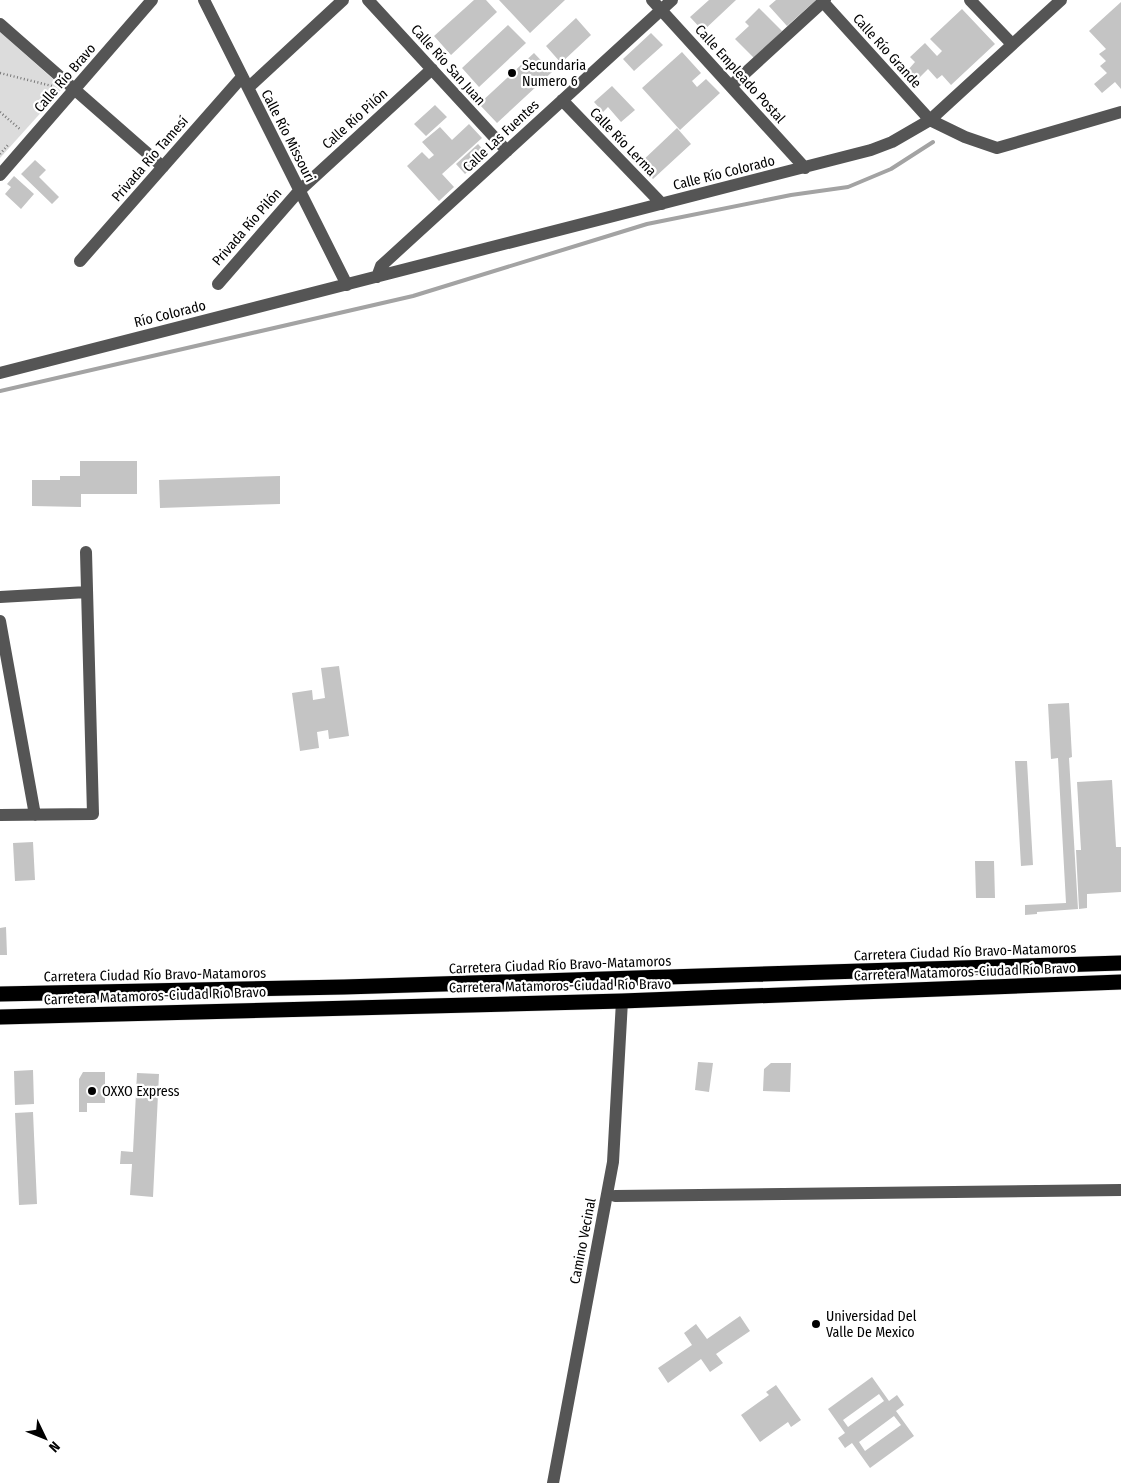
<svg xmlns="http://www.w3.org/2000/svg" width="1121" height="1483" font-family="'Fira Sans Condensed',sans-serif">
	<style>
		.green { fill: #dcdcdc }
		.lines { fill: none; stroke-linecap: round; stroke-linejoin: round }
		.stream { stroke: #a3a3a3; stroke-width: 4 }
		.building { fill: #c4c4c4; fill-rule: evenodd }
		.highway-casing { stroke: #dbdbdb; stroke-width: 16 }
		.path { stroke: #777; stroke-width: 2.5; stroke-dasharray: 1 2.5; stroke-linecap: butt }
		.minor { stroke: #555; stroke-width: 12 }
		.highway { stroke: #000; stroke-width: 15 }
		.poi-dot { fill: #000; stroke: #fff; stroke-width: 2 }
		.labels { text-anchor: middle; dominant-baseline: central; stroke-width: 4.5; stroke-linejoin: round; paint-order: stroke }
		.street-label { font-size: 14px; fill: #000; stroke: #fff }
		.poi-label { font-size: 14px; fill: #000; stroke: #fff; text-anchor: start }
	</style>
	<rect width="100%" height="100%" fill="#fff"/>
	<path class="green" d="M0 32 63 88 0 158Z"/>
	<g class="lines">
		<path class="stream" d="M0 391 413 296 647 224 791 195 848 187 891 169 933 142"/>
	</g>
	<path class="building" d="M474 0H486L497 12 451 55 434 36Z
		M499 0H565L530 33Z
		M709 0H736L703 31 690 17Z
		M776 0H816L787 26 769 6Z
		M1121 2V89L1115 82 1102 93 1094 84 1107 73 1100 66 1106 61 1099 54 1106 49 1089 31Z
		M759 8 782 31 754 58 735 39 749 26 745 22Z
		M962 9 995 44 951 85 942 75 937 79 928 69 917 80 908 70 915 62 910 57 925 43 937 56 942 51 930 39Z
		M576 18 591 35 561 63 546 46Z
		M508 25 526 43 479 87 462 68Z
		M651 33 663 45 634 71 623 59Z
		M682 52 701 73 692 81 697 87 706 79 720 93 680 130 642 88Z
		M534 53 552 72 497 123 479 104Z
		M612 86 635 110 621 122 608 107 603 112 594 102Z
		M435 105 447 117 426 136 414 124Z
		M469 124 482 138 442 174 454 187 439 201 407 166 422 152 429 159 434 155 422 142 440 127 452 140Z
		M677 128 691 144 653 179 639 164Z
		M478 144 487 154 465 174 456 164Z
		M35 160 46 170 39 177 59 197 52 204 21 174Z
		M14 176 34 194 21 209 5 194 11 187 7 184Z
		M80 461H137V494H81V507L32 506V480H60V476H80Z
		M280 476V504L160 508 159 480Z
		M339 666 349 736 329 739 328 730 317 732 319 748 300 751 292 693 312 690 313 700 325 698 321 668Z
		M1069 703 1072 757 1069 758 1078 909 1037 912V914L1025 915V905L1066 903 1058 758 1051 759 1048 704Z
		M1015 761H1027L1033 865 1021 866Z
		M1112 780 1116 847H1121V892L1087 894V908L1079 909 1076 850H1081L1077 782Z
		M33 842 35 880 15 881 13 843Z
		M975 861H994L995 898H976Z
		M6 927 7 955H0V928Z
		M698 1062 713 1063 709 1092 695 1090Z
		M771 1063H791L790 1092 763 1091 764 1069Z
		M33 1070 34 1104 15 1105 14 1071Z
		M83 1072H105V1103H87V1112H79V1079Z
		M137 1073 159 1074 153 1197 130 1195 132 1164H120L121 1151 133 1152Z
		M33 1112 37 1204 19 1205 15 1113Z
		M740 1316 750 1331 716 1354 723 1363 710 1372 701 1359 668 1383 658 1368 692 1345 684 1333 696 1324 707 1339Z
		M872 1377 889 1401 897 1395 904 1405 896 1411 914 1436 870 1468 852 1443 845 1448 838 1438 845 1433 828 1409ZM879 1394 884 1401 848 1427 843 1420ZM894 1416 901 1425 865 1451 859 1442Z
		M776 1385 801 1420 791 1427 788 1422 760 1442 741 1415 769 1395 766 1392Z"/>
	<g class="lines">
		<defs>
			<path id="highway" d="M0 994 344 987 1121 963
				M0 1017 622 1001 1121 982"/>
		</defs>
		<use href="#highway" class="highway-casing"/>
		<path class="path" d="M0 73 52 86
			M0 112 21 130
			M0 154 8 145"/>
		<path class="minor" d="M204 0 347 285
			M368 0 507 151
			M652 0 805 168
			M970 0 1012 44
			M823 2 930 120 965 137 997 148 1121 112
			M0 24 163 167
			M731 86 825 0
			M248 88 343 0
			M562 100 662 204
			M0 175 152 0
			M80 261 242 77
			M377 277 381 266 672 0
			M218 284 299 191 432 69
			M0 373 871 150 892 142 930 120 1061 0
			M0 597 87 592
			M0 621 35 815
			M0 815 93 814 86 552
			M615 1196 1121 1190
			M553 1483 613 1162 622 1001"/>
		<use href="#highway" class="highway"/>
	</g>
	<g class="poi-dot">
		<circle cx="512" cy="73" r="5"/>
		<circle cx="92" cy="1091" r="5"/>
		<circle cx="816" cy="1324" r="5"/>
	</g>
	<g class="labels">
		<g class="street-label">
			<text transform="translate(887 51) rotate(48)">Calle Río Grande</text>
			<text transform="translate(448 65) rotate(48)">Calle Río San Juan</text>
			<text transform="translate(740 74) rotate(48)">Calle Empleado Postal</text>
			<text transform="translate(65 78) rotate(-49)">Calle Río Bravo</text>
			<text transform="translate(355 119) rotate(-42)">Calle Río Pilón</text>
			<text transform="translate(288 136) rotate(63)">Calle Río Missouri</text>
			<text transform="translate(501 136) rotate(-43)">Calle Las Fuentes</text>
			<text transform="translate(623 142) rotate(46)">Calle Río Lerma</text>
			<text transform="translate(150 159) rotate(-49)">Privada Río Tamesí</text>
			<text transform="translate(724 173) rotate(-14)">Calle Río Colorado</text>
			<text transform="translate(247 227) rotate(-49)">Privada Río Pilón</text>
			<text transform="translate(170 314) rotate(-14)">Río Colorado</text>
			<text transform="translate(965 952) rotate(-2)">Carretera Ciudad Río Bravo-Matamoros</text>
			<text transform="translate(560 965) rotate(-2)">Carretera Ciudad Río Bravo-Matamoros</text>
			<text transform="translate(965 972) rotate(-2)">Carretera Matamoros-Ciudad Río Bravo</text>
			<text transform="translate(155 975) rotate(-1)">Carretera Ciudad Río Bravo-Matamoros</text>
			<text transform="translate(560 986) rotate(-1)">Carretera Matamoros-Ciudad Río Bravo</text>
			<text transform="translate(155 996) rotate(-2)">Carretera Matamoros-Ciudad Río Bravo</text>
			<text transform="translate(583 1241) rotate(-79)">Camino Vecinal</text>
		</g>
		<g class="poi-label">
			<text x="522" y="65">Secundaria<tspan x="522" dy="16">Numero 6</tspan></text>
			<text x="102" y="1091">OXXO Express</text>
			<text x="826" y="1316">Universidad Del<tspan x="826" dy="16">Valle De Mexico</tspan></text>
		</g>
	</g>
	<g transform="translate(45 1438) rotate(133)" stroke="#ffffff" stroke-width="4" paint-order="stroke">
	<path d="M0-4L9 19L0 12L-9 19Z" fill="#000000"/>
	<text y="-8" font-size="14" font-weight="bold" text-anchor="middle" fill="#000000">N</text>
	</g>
</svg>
